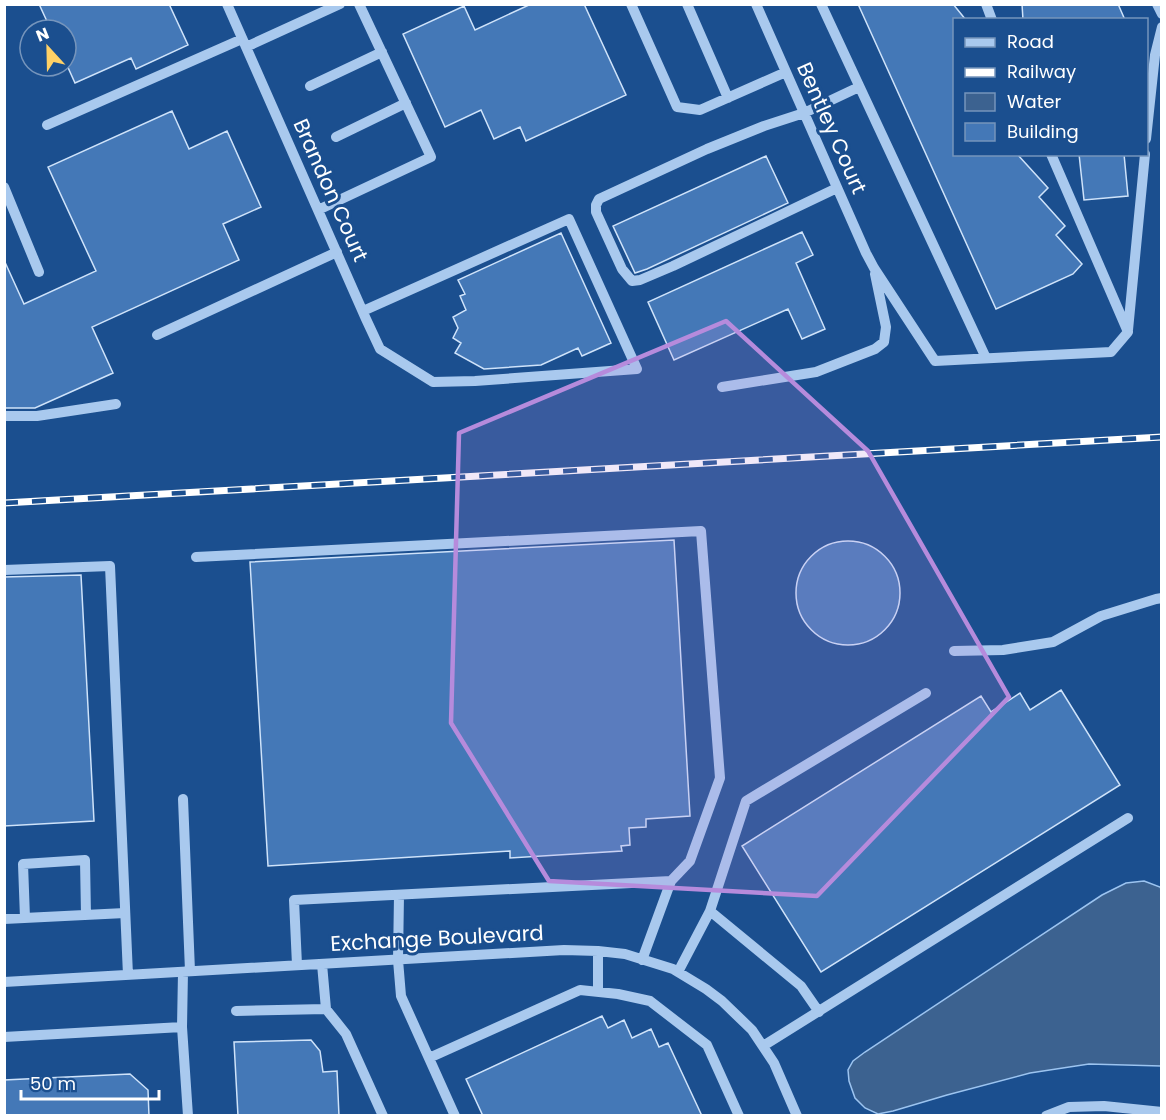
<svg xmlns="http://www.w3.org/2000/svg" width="1166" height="1120" font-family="Poppins,sans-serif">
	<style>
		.water { fill: #3c6290; stroke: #9cc4f0; stroke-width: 1.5 }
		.building { fill: #4478b7; stroke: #cfe3fa; stroke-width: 1.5 }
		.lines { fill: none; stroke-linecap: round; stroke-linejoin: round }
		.minor { stroke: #a9c9ee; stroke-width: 10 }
		.rail-casing { stroke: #fff; stroke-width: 7 }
		.rail { stroke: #1b4f8f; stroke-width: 4.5; stroke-dasharray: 14; stroke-linecap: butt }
		.marked { fill: #b68bdc; fill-opacity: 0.2; stroke: #b68bdc; stroke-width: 4.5; stroke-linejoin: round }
		.labels { text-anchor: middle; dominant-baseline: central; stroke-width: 6; stroke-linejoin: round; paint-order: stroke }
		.street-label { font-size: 21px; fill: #fff; stroke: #1b4f8f }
	</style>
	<rect width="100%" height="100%" fill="#1b4f8f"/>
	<path class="water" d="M1144 881 1160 887 1161 889V1066L1089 1064 1030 1073 947 1095 893 1111 878 1114 865 1108 855 1098 849 1081 848 1070 853 1061 865 1052 1102 895 1126 883Z"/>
	<path class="building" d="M39 4H169L188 45 136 69 131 58 75 83 66 63V30H51Z
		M531 4H584L626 95 526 141 520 127 494 139 481 110 445 127 403 34 464 6 475 30Z
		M858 4H953L966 20H954V154H1017L1048 188 1039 197 1065 226 1056 235 1082 264 1073 274 996 309Z
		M1022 4H1118L1125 20H1023Z
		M172 111 189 149 227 131 261 207 223 224 239 260 92 327 113 373 35 408H4V260L24 304 96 271 48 167Z
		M1079 154H1124L1128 196 1084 200Z
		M766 156 788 203 647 269 635 273 613 226Z
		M802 232 813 255 796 263 825 329 802 339 788 309 674 360 648 302Z
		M561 233 611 343 582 356 578 348 541 365 484 369 455 353 461 343 453 338 458 328 453 317 466 310 460 296 465 294 458 280Z
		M674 540 690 816 646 819V827L629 828 630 845 621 846 622 851 510 858V851L268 866 250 562Z
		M796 593a52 52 0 1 1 104 0a52 52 0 1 1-104 0Z
		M81 575 94 821 4 826V577Z
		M1061 690 1120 785 821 972 742 846 981 696 991 712 1020 693 1030 710Z
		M602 1016 608 1028 624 1020 632 1038 651 1029 659 1047 668 1043 702 1116H483L466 1079Z
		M311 1040 320 1051 323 1072 337 1071 339 1116H238L234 1042Z
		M130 1074 148 1090 149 1116H4V1080Z"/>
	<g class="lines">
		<path class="minor" d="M227 4 366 319 380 349 433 382 475 381 637 369 569 219 363 311
			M631 4 677 107 700 110 786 72
			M687 4 728 98
			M756 4 866 253 874 268 935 361 1111 352 1128 332 1051 154
			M821 4 986 358
			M986 4 992 20
			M1157 4 1162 14
			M246 47 340 4
			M310 86 382 52
			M47 125 242 39
			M336 137 406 103
			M1146 139 1155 55 1162 27
			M4 187 39 272
			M837 188 673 266 640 280 632 281 622 269 596 212V205L599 199 707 149 764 126 804 113 859 87
			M318 210 431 157 359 4
			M1128 330 1145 154
			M157 335 337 252
			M722 387 816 372 875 349 884 342 886 327 875 274
			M4 416H37L116 404
			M196 557 701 531 720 778 690 861 671 881 294 900 297 965
			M4 570 110 566 128 975
			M954 651 1003 650 1053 642 1101 616 1156 599 1162 598
			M183 799 190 971
			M399 895 398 960 401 996 455 1116
			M710 911 801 986 819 1012
			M25 918 23 864 85 860 86 915
			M4 919 125 913
			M598 951V992
			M642 960 671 881
			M678 972 710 911 746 801 926 693
			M4 982 564 950 598 951 625 954 673 969 706 989 722 1001 752 1030 774 1063 797 1116
			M326 1009 346 1034 383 1116
			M236 1011 326 1009 322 964
			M182 1027 188 1116
			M4 1037 182 1027 183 972
			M763 1046 1128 818
			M429 1058 580 990 618 994 650 1001 707 1045 739 1116
			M1046 1116 1069 1107 1104 1106 1162 1112"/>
		<defs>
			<path id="rail" d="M4 503 1162 437"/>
		</defs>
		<use href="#rail" class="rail-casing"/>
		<use href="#rail" class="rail"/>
	</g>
	<path class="marked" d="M726 321 868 451 1009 697 817 896 549 881 451 723 459 433Z"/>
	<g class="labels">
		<g class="street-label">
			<text transform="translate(832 128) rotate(66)">Bentley Court</text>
			<text transform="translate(331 190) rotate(66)">Brandon Court</text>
			<text transform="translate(437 938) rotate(-3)">Exchange Boulevard</text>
		</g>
	</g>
	<rect width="1166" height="1120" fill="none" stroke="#ffffff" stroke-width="12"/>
	<rect x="953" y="18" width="195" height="138" fill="#1b4f8f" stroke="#7695bc" stroke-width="1.5"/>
	<rect x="965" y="38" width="30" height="9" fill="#a9c9ee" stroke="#7695bc" stroke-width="1.5"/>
	<text x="1007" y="48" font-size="18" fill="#ffffff">Road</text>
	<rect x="965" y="68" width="30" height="9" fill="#ffffff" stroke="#7695bc" stroke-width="1.5"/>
	<text x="1007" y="78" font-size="18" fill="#ffffff">Railway</text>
	<rect x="965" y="93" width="30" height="18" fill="#3c6290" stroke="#7695bc" stroke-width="1.5"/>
	<text x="1007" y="108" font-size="18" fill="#ffffff">Water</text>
	<rect x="965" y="123" width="30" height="18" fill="#4478b7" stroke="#7695bc" stroke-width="1.5"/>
	<text x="1007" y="138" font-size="18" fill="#ffffff">Building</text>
	<g transform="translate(48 48) rotate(338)"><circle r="28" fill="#1b4f8f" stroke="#7695bc" stroke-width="1.5"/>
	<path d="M0-4.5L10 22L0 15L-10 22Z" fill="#ffd166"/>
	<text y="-9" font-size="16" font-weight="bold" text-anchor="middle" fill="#ffffff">N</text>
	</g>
	<path d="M21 1090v9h138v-9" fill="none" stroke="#ffffff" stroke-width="3"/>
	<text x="30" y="1090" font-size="18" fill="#ffffff" stroke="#1b4f8f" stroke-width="4.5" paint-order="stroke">50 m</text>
</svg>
